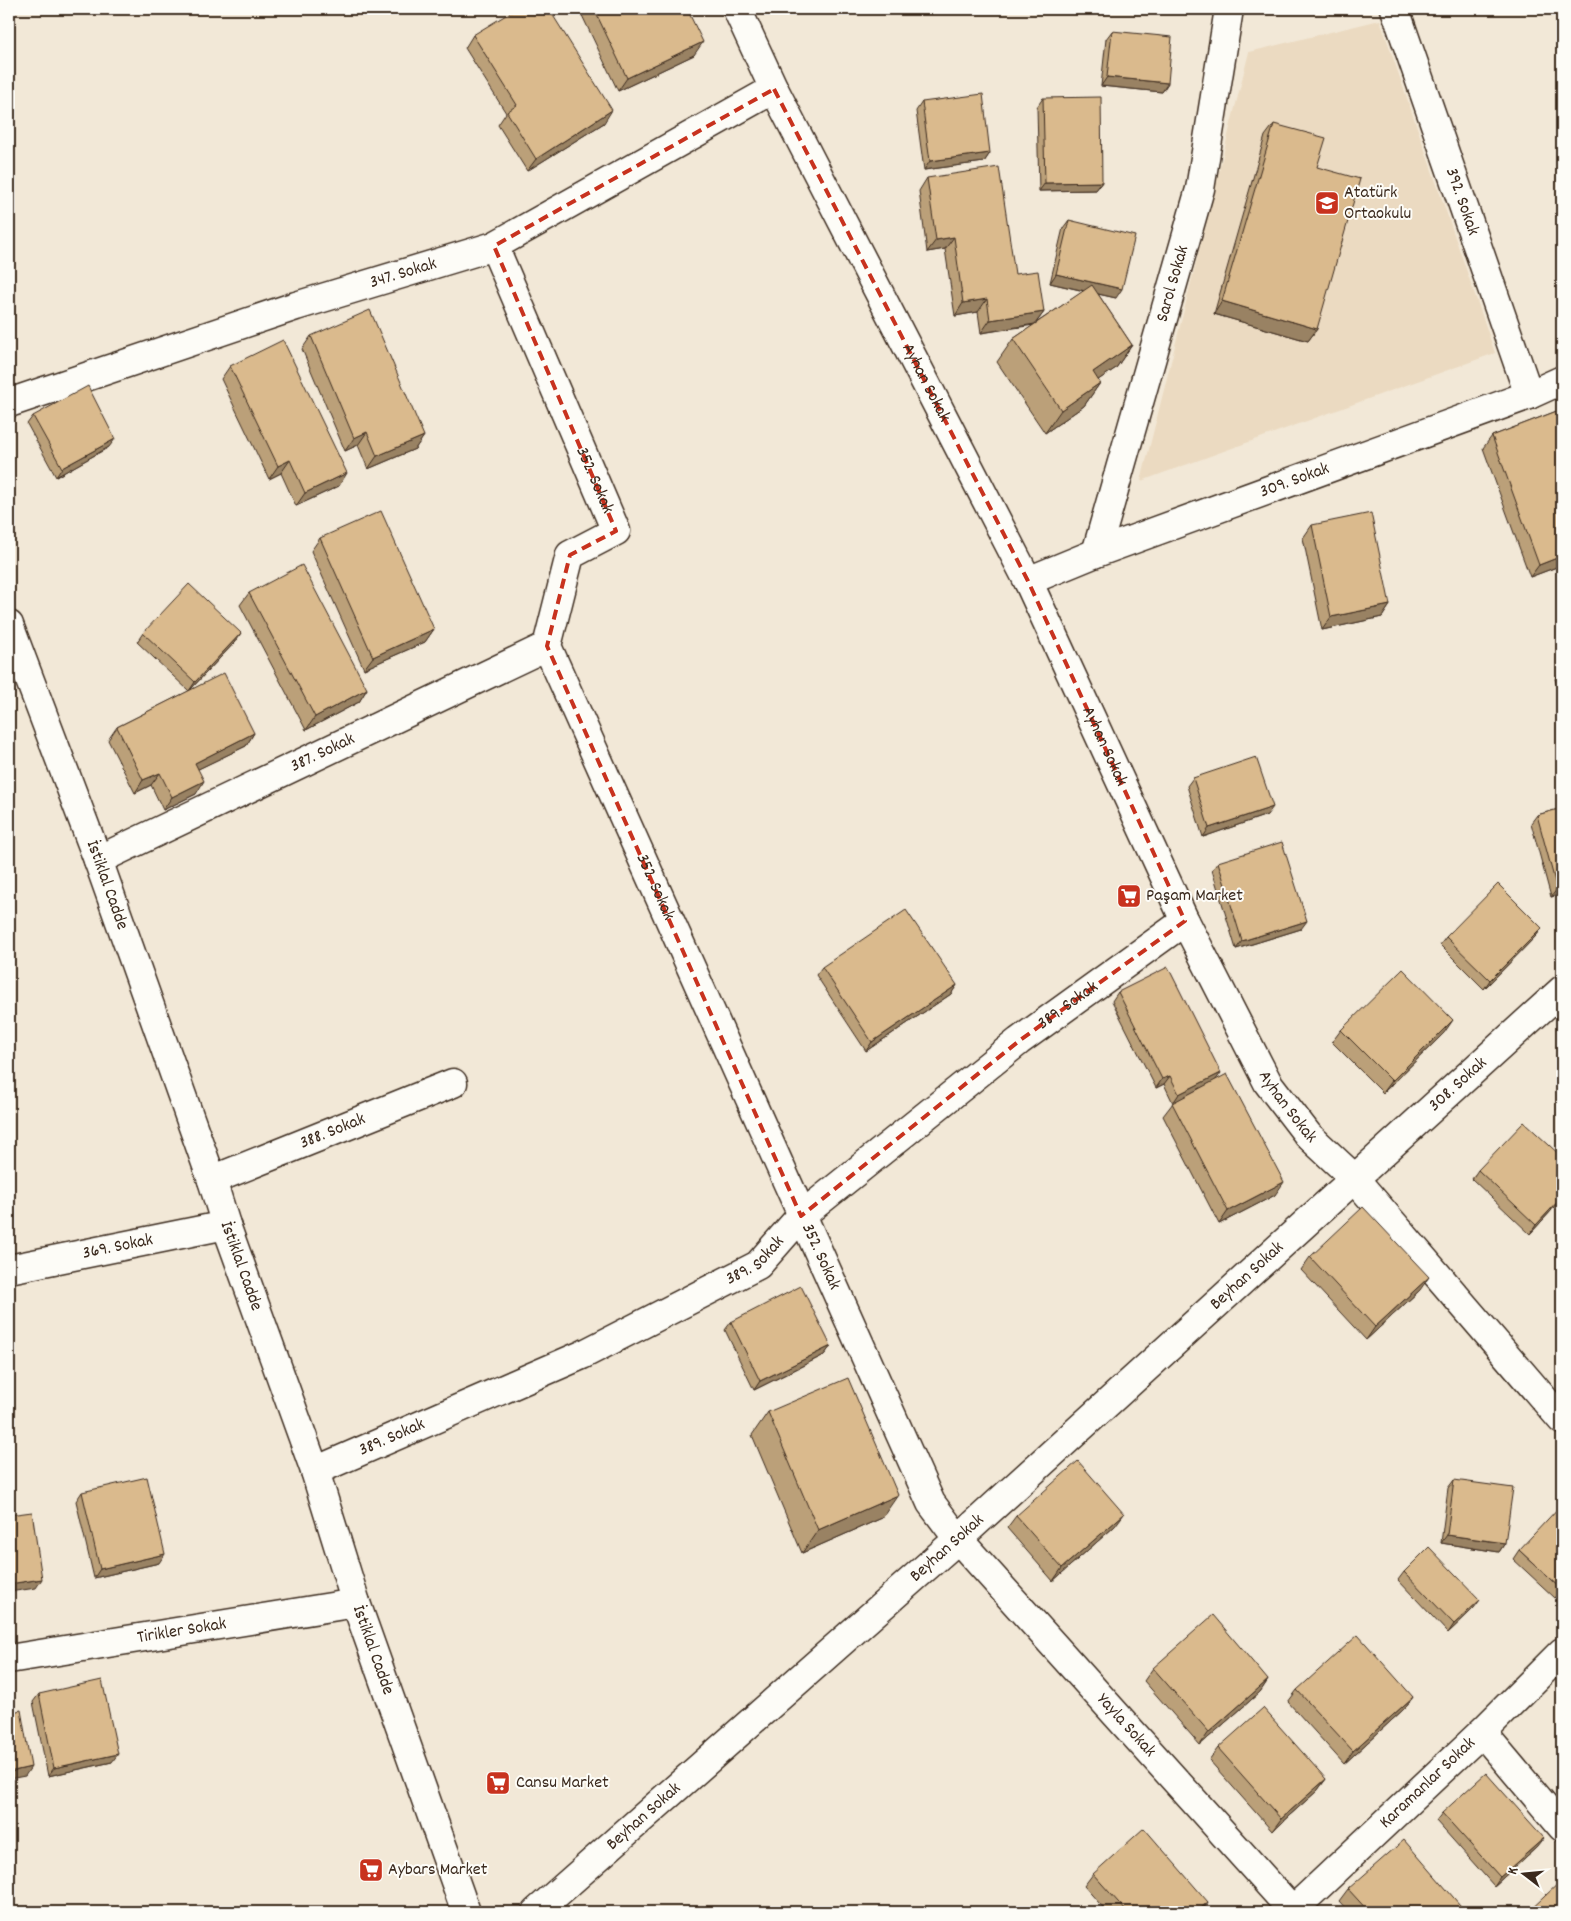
<svg xmlns="http://www.w3.org/2000/svg" width="1571" height="1921" font-family="Dekko,sans-serif">
	<style>
		.built { fill: #ebdac1 }
		.lines { fill: none; stroke-linecap: round; stroke-linejoin: round }
		.minor-casing { stroke: #3b2a1e; stroke-width: 31 }
		.tertiary-casing { stroke: #3b2a1e; stroke-width: 31 }
		.minor { stroke: #fdfcf7; stroke-width: 28 }
		.tertiary { stroke: #fdfcf7; stroke-width: 28 }
		.wall { fill: #bba079; stroke: #3b2a1e }
		.shaded-wall { fill: #998263; stroke: #3b2a1e }
		.building { fill: #daba8d; stroke: #3b2a1e }
		.marked { fill: none; stroke: #c8321e; stroke-width: 4; stroke-dasharray: 10 6; stroke-linejoin: round }
		.labels { text-anchor: middle; dominant-baseline: central; stroke-width: 4; stroke-linejoin: round; paint-order: stroke }
		.poi-label { font-size: 18px; fill: #3b2a1e; stroke: #fdfcf7; text-anchor: start }
		.street-label { font-size: 18px; fill: #3b2a1e; stroke: #fdfcf7 }
	</style>
	<rect width="100%" height="100%" fill="#f2e8d7"/>
	<filter id="ink" filterUnits="userSpaceOnUse"><feTurbulence type="fractalNoise" baseFrequency=".02" numOctaves="2"/><feDisplacementMap in="SourceGraphic" scale="10" xChannelSelector="R" yChannelSelector="G"/><feConvolveMatrix kernelMatrix="1 2 1 2 8 2 1 2 1" color-interpolation-filters="sRGB"/></filter>
	<g filter="url(#ink)">
		<path class="built" d="M1380 20 1495 353 1141 481 1249 52Z"/>
		<g class="lines">
			<defs>
				<g id="minor">
					<path id="s1" d="M737 9 774 89 1028 581 1185 921 1268 1083 1308 1135 1354 1178 1562 1420"/>
					<path id="s2" d="M1395 9 1529 395"/>
					<path id="s3" d="M494 246 616 531 570 555 547 646 931 1503 958 1539 1294 1912"/>
					<path id="s4" d="M9 403 296 306 494 246 774 89"/>
					<path id="s5" d="M1096 553 1200 189 1229 9"/>
					<path id="s6" d="M1028 581 1096 553 1529 395 1562 380"/>
					<path id="s7" d="M98 860 547 646"/>
					<path id="s8" d="M212 1180 453 1083"/>
					<path id="s9" d="M9 1269 226 1225"/>
					<path id="s10" d="M315 1471 582 1355 758 1265 801 1216 1019 1041 1185 921"/>
					<path id="s11" d="M9 1659 356 1603"/>
					<path d="M1482 1732 1562 1827"/>
					<path id="s12" d="M536 1912 958 1539 1562 990"/>
					<path id="s13" d="M1291 1912 1482 1732 1562 1652"/>
				</g>
				<g id="tertiary">
					<path id="s14" d="M9 625 98 860 212 1180 226 1225 315 1471 356 1603 466 1912"/>
				</g>
			</defs>
			<use href="#minor" class="minor-casing"/>
			<use href="#tertiary" class="tertiary-casing"/>
			<use href="#minor" class="minor"/>
			<use href="#tertiary" class="tertiary"/>
		</g>
		<path class="wall" d="M579 9H687L694 55 618 91Z
			M1112 31 1168 83 1162 92 1101 86 1106 39Z
			M473 35 604 123 527 171 498 125 506 113 465 48Z
			M1043 98 1102 182 1096 190 1039 191 1037 107Z
			M922 102 990 153 984 162 924 170 916 111Z
			M1274 124 1317 167V329L1308 341 1214 314 1265 136Z
			M927 178 1015 274 1044 312 1036 323 1084 291 1050 283 1063 228 1069 220 1116 298 1098 294 1132 345 1116 368 1098 380 1100 383 1084 406 1045 433 997 362 1013 339 1034 325 981 333 978 312 955 316 945 249 927 252 919 191Z
			M311 336 424 436 415 449 368 469 358 445 345 451 302 349Z
			M230 366 339 486 296 506 281 473 269 479 221 379Z
			M1562 409V565L1530 577 1483 448 1492 436Z
			M33 416 109 447 56 477 27 424Z
			M1312 525 1390 605 1382 617 1322 630 1303 538Z
			M320 538 434 629 425 642 364 669 311 551Z
			M249 593 367 689 359 702 306 730 240 605Z
			M143 633 235 642 189 691 254 733 246 746 198 769 196 794 163 810 151 785 135 793 108 740 117 727 189 691 137 642Z
			M1562 669V704L1555 679Z
			M1193 778 1267 815 1203 837 1187 786Z
			M1562 808V894L1551 897 1531 823 1537 815Z
			M1218 862 1301 929 1236 949 1212 870Z
			M1542 928 1536 936 1484 989 1440 945 1446 937Z
			M822 967 957 985 951 994 866 1051 816 975Z
			M1118 992 1216 1080 1275 1195 1219 1224 1163 1116 1173 1103 1164 1084 1156 1088 1112 1001Z
			M1341 1030 1444 1033 1383 1093 1332 1042Z
			M1562 1157V1199L1530 1234 1472 1179 1478 1170Z
			M1310 1257 1420 1290 1366 1340 1301 1270Z
			M731 1322 831 1346 824 1355 754 1390 725 1330Z
			M768 1412 882 1518 802 1553 752 1435Z
			M1454 1480 1505 1543 1499 1552 1441 1543 1448 1488Z
			M82 1492 159 1563 94 1578 76 1501Z
			M1016 1516 1115 1526 1053 1581 1007 1528Z
			M1519 1550 1562 1590 1555 1598 1513 1559Z
			M1404 1572 1474 1608 1448 1633 1398 1580Z
			M1153 1668 1268 1680 1260 1692 1200 1745 1144 1681Z
			M1297 1690 1413 1697 1404 1709 1344 1764 1288 1702Z
			M39 1694 112 1762 48 1776 33 1702Z
			M1218 1748 1326 1779 1317 1791 1272 1831 1209 1760Z
			M1442 1813 1537 1847 1494 1886 1436 1821Z
			M1093 1874 1208 1902 1201 1912H1107L1084 1886Z
			M1348 1889 1466 1912H1349L1339 1901Z"/>
		<path class="shaded-wall" d="M703 42 694 55 618 91 627 78Z
			M1107 77 1168 83 1162 92 1101 86Z
			M612 110 604 123 527 171 536 159Z
			M990 153 984 162 924 170 930 161Z
			M1102 182 1096 190 1039 191 1045 183Z
			M954 237 945 249 927 252 936 240Z
			M1056 274 1122 289 1116 298 1050 283Z
			M987 299 978 312 955 316 963 303Z
			M1222 301 1317 329 1308 341 1214 314Z
			M1044 312 1035 324 981 333 990 320Z
			M1132 345 1116 368 1076 395 1093 372Z
			M1100 383 1084 406 1045 433 1061 410Z
			M367 432 358 445 345 451 354 438Z
			M424 436 415 449 368 469 377 456Z
			M115 439 109 447 56 477 62 468Z
			M290 460 281 473 269 479 278 466Z
			M347 473 339 486 296 506 305 493Z
			M1562 556V565L1530 577 1539 565Z
			M1390 605 1382 617 1322 630 1331 617Z
			M434 629 425 642 364 669 373 657Z
			M241 633 235 642 189 691 195 682Z
			M367 689 359 702 306 730 315 717Z
			M254 733 246 746 186 775 195 763Z
			M160 773 151 785 135 793 143 780Z
			M204 781 196 794 163 810 172 797Z
			M1273 807 1267 815 1203 837 1209 828Z
			M1562 887V894L1551 897 1557 889Z
			M1307 921 1301 929 1236 949 1242 941Z
			M1542 928 1536 936 1484 989 1490 980Z
			M957 985 951 994 866 1051 872 1042Z
			M1453 1020 1444 1033 1383 1093 1392 1081Z
			M1221 1073 1215 1081 1173 1103 1179 1094Z
			M1170 1076 1164 1084 1156 1088 1162 1079Z
			M1284 1182 1275 1195 1219 1224 1228 1211Z
			M1562 1197V1199L1530 1234 1536 1225Z
			M1429 1277 1420 1290 1366 1340 1375 1327Z
			M831 1346 824 1355 754 1390 760 1381Z
			M898 1495 882 1518 802 1553 818 1530Z
			M1124 1514 1115 1526 1053 1581 1062 1568Z
			M1447 1535 1505 1543 1499 1552 1441 1543Z
			M165 1554 159 1563 94 1578 100 1569Z
			M42 1579 36 1588 9 1592V1584Z
			M1562 1588V1590L1555 1598Z
			M1480 1600 1474 1608 1448 1633 1454 1624Z
			M1268 1680 1260 1692 1200 1745 1209 1732Z
			M1413 1697 1404 1709 1344 1764 1353 1751Z
			M118 1754 112 1762 48 1776 54 1768Z
			M31 1767 25 1776 9 1779V1772Z
			M1326 1779 1317 1791 1272 1831 1281 1819Z
			M1544 1838 1537 1847 1494 1886 1500 1877Z
			M1208 1902 1201 1912H1196Z"/>
		<path class="building" d="M516 9H549L612 110 536 159 507 112 517 105 473 35Z
			M594 9H687L703 42 627 78Z
			M1112 31 1172 37 1168 83 1107 77Z
			M983 94 990 153 930 161 922 102Z
			M1101 97 1102 182 1045 183 1043 98Z
			M1274 124 1326 138 1317 167 1360 179 1317 329 1222 301Z
			M999 167 1015 274 1038 271 1044 312 990 320 987 299 963 303 954 237 936 240 927 178Z
			M1069 220 1135 236 1122 289 1056 274Z
			M1092 285 1132 345 1093 372 1100 383 1061 410 1013 339Z
			M370 310 424 436 377 456 367 432 354 438 311 336Z
			M283 340 347 473 305 493 290 460 278 466 230 366Z
			M88 386 115 439 62 468 33 416Z
			M1562 409V556L1539 565 1492 436Z
			M381 511 434 629 373 657 320 538Z
			M1371 513 1390 605 1331 617 1312 525Z
			M302 565 367 689 315 717 249 593Z
			M189 584 241 633 195 682 143 633Z
			M224 673 254 733 195 763 204 781 172 797 160 773 143 780 117 727Z
			M1256 757 1273 807 1209 828 1193 778Z
			M1562 808V887L1557 889 1537 815Z
			M1282 842 1307 921 1242 941 1218 862Z
			M1498 884 1542 928 1490 980 1446 937Z
			M906 910 957 985 872 1042 822 967Z
			M1168 967 1221 1073 1179 1094 1170 1076 1162 1079 1118 992Z
			M1403 969 1453 1020 1392 1081 1341 1030Z
			M1227 1074 1284 1182 1228 1211 1172 1103Z
			M1524 1122 1562 1157V1197L1536 1225 1478 1170Z
			M1363 1207 1429 1277 1375 1327 1310 1257Z
			M801 1286 831 1346 760 1381 731 1322Z
			M848 1378 898 1495 818 1530 768 1412Z
			M1078 1461 1124 1514 1062 1568 1016 1516Z
			M147 1477 165 1554 100 1569 82 1492Z
			M1454 1480 1513 1488 1505 1543 1447 1535Z
			M1562 1504V1588L1561 1589 1519 1550Z
			M32 1512 42 1579 9 1584V1515Z
			M1429 1547 1480 1600 1454 1624 1404 1572Z
			M1213 1615 1268 1680 1209 1732 1153 1668Z
			M1358 1635 1413 1697 1353 1751 1297 1690Z
			M102 1680 118 1754 54 1768 39 1694Z
			M1263 1708 1326 1779 1281 1819 1218 1748Z
			M21 1710 31 1767 9 1772V1713Z
			M1486 1773 1544 1838 1500 1877 1442 1813Z
			M1144 1828 1208 1902 1196 1912H1127L1093 1874Z
			M1404 1840 1466 1912H1369L1348 1889Z
			M1562 1880V1912H1528Z"/>
	</g>
	<path class="marked" d="M774 89 1028 581 1185 921 1019 1041 801 1216 547 646 570 555 616 531 494 246Z"/>
	<defs>
		<symbol id="school-square" viewBox="-11 -11 22 22"><rect x="-9" y="-9" width="18" height="18" rx="4" fill="#c8321e" stroke="#fdfcf7"/><path d="M0-5L7-2L0 1L-7-2ZM-4 1L0 2.5L4 1V4Q0 6-4 4Z" fill="#fff"/></symbol>
		<symbol id="supermarket-square" viewBox="-11 -11 22 22"><rect x="-9" y="-9" width="18" height="18" rx="4" fill="#c8321e" stroke="#fdfcf7"/><path d="M-6-5.5h2.5l.6 2H6L4.5 2H-2.5L-4.4-4H-6ZM-1.5 3.2a1.3 1.3 0 1 0 .1 0ZM3 3.2a1.3 1.3 0 1 0 .1 0Z" fill="#fff"/></symbol>
	</defs>
	<g fill-rule="evenodd">
		<use href="#school-square" x="1313" y="189" width="28" height="28"/>
		<use href="#supermarket-square" x="1115" y="882" width="28" height="28"/>
		<use href="#supermarket-square" x="484" y="1769" width="28" height="28"/>
		<use href="#supermarket-square" x="357" y="1856" width="28" height="28"/>
	</g>
	<g class="labels">
		<g class="poi-label">
			<text x="1344" y="193">Atatürk<tspan x="1344" dy="21">Ortaokulu</tspan></text>
			<text x="1146" y="896">Paşam Market</text>
			<text x="516" y="1783">Cansu Market</text>
			<text x="388" y="1870">Aybars Market</text>
		</g>
		<g class="street-label">
			<text stroke="none"><textPath href="#s2" startOffset="204">392. Sokak</textPath></text>
			<text stroke="none"><textPath href="#s4" startOffset="415">347. Sokak</textPath></text>
			<text stroke="none"><textPath href="#s5" startOffset="280">Sarol Sokak</textPath></text>
			<text stroke="none"><textPath href="#s1" startOffset="419">Ayhan Sokak</textPath></text>
			<text stroke="none"><textPath href="#s3" startOffset="255">352. Sokak</textPath></text>
			<text stroke="none"><textPath href="#s6" startOffset="285">309. Sokak</textPath></text>
			<text stroke="none"><textPath href="#s1" startOffset="824">Ayhan Sokak</textPath></text>
			<text stroke="none"><textPath href="#s7" startOffset="249">387. Sokak</textPath></text>
			<text stroke="none"><textPath href="#s14" startOffset="278">İstiklal Cadde</textPath></text>
			<text stroke="none"><textPath href="#s3" startOffset="720">352. Sokak</textPath></text>
			<text stroke="none"><textPath href="#s10" startOffset="894">389. Sokak</textPath></text>
			<text stroke="none"><textPath href="#s12" startOffset="1239">308. Sokak</textPath></text>
			<text stroke="none"><textPath href="#s1" startOffset="1229">Ayhan Sokak</textPath></text>
			<text stroke="none"><textPath href="#s8" startOffset="130">388. Sokak</textPath></text>
			<text stroke="none"><textPath href="#s9" startOffset="111">369. Sokak</textPath></text>
			<text stroke="none"><textPath href="#s3" startOffset="1125">352. Sokak</textPath></text>
			<text stroke="none"><textPath href="#s10" startOffset="489">389. Sokak</textPath></text>
			<text stroke="none"><textPath href="#s14" startOffset="682">İstiklal Cadde</textPath></text>
			<text stroke="none"><textPath href="#s12" startOffset="954">Beyhan Sokak</textPath></text>
			<text stroke="none"><textPath href="#s10" startOffset="84">389. Sokak</textPath></text>
			<text stroke="none"><textPath href="#s12" startOffset="549">Beyhan Sokak</textPath></text>
			<text stroke="none"><textPath href="#s11" startOffset="175">Tirikler Sokak</textPath></text>
			<text stroke="none"><textPath href="#s14" startOffset="1088">İstiklal Cadde</textPath></text>
			<text stroke="none"><textPath href="#s3" startOffset="1691">Yayla Sokak</textPath></text>
			<text stroke="none"><textPath href="#s13" startOffset="188">Karamanlar Sokak</textPath></text>
			<text stroke="none"><textPath href="#s12" startOffset="144">Beyhan Sokak</textPath></text>
		</g>
	</g>
	<rect width="1571" height="1921" fill="none" stroke="#fdfcf7" stroke-width="30"/>
	<rect x="15" y="15" width="1541" height="1891" fill="none" stroke="#3b2a1e" stroke-width="2" filter="url(#ink)"/>
	<g transform="translate(1524 1874) rotate(286)" stroke="#fdfcf7" stroke-width="4" paint-order="stroke">
	<path d="M0-4L9 19L0 12L-9 19Z" fill="#3b2a1e"/>
	<text y="-8" font-size="14" font-weight="bold" text-anchor="middle" fill="#3b2a1e">K</text>
	</g>
</svg>
